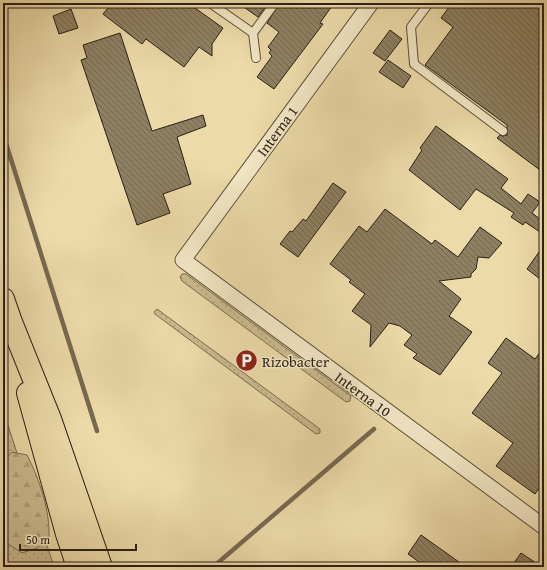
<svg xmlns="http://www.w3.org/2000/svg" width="547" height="570" font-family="'Gentium Book Plus',serif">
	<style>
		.grass { fill: url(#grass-dots); stroke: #7a6c52 }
		.forest { fill: url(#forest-firs); stroke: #7a6c52 }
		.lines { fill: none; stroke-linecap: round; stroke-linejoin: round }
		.stream { stroke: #766950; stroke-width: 4.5 }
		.building { fill: url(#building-back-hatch); stroke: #291f16 }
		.lane-casing { stroke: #5a4e3a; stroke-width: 10 }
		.street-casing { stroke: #5a4e3a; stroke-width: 17 }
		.primary-casing { stroke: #291f16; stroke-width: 24 }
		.lane { stroke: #f3e7c6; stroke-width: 8 }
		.street { stroke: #f3e7c6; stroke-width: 15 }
		.primary { stroke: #ecdaa8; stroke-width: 22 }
		.labels { text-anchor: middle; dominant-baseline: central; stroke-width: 3; stroke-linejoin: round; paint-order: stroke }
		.street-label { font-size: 15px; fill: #291f16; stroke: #f3e7c6 }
		.poi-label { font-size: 15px; fill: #291f16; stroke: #f3e7c6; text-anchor: start }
	</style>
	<defs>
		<pattern id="grass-dots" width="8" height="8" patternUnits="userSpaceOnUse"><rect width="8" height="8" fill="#cbba8f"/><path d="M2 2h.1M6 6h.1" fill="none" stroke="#ae9f7b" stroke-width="1.8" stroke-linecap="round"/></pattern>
		<pattern id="forest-firs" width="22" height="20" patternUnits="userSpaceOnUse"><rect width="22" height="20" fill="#cbba8f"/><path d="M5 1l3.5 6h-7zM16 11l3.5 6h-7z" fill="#ae9f7b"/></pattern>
		<pattern id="building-back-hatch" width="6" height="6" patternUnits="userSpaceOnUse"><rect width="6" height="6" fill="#8e8062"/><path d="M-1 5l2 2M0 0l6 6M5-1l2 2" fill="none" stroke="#746850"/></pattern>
	</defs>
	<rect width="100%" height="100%" fill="#ecdaa8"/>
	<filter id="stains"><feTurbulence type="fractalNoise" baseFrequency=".005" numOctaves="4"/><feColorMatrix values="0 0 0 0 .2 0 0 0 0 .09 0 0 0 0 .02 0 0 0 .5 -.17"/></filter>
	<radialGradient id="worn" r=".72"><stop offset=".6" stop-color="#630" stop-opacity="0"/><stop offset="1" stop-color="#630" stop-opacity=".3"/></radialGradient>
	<path class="grass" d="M182 274H186L351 396 350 401 346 402 182 281 180 277Z
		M157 309 320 429V433L316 434 155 314 154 312Z
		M3 410 54 567H3Z"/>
	<path class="forest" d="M12 452 27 455C40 481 50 510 49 538L37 548 22 553 5 542H3V462Z"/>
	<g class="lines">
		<path class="stream" d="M3 134 97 431
			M213 567 374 429"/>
	</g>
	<path class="building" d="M112 3H188L223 28 212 44V56L199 47 184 67 146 39 142 44 103 14Z
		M238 3H268L258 17Z
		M280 3H334L320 23 323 24 274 89 257 77 272 56 269 53 271 50 268 47 279 32 267 23Z
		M452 3H544V173L497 138 500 135 503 136 507 135V125L425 65 453 27 441 18Z
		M71 9 78 28 59 34 53 16Z
		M390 30 402 39 385 61 373 53Z
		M120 33 152 131 203 115 206 126 177 137 191 184 163 194 170 213 137 225 81 60 87 58 83 45Z
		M388 60 411 76 403 88 379 72Z
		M436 126 508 179 501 188 521 204 528 194 540 202 532 213 544 222V227L540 232 525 222 523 225 511 217 514 213 476 189 460 210 409 170 422 150 420 148Z
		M333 183 346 192 298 257 280 244 290 231 292 232 303 219 306 221Z
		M385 209 432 244 435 240 458 257 480 227 502 243 489 258 478 257 476 269 471 274V277L439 281 461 299 449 316 472 332 440 375 413 358 417 354 404 345 412 335 400 326 389 323 370 347 371 325 352 311 365 294 349 282 351 280 330 264 359 226 367 232Z
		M544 245V282L527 269Z
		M506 338 535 359 544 347V481L535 494 496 466 513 443 472 413 502 373 488 363Z
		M421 535 466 567H426L408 554Z
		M521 553 542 567H511Z"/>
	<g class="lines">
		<defs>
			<path id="lane" d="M210 3 253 33
				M429 3 411 27 414 64 503 131
				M256 58 253 33 275 3"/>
			<path id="street" d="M371 3 183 260 544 527"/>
			<path id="primary" d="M3 299 11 322 50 419 101 567
				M28 393 67 534 78 567"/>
		</defs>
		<use href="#lane" class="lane-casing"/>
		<use href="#street" class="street-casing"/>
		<use href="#primary" class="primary-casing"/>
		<use href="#lane" class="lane"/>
		<use href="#street" class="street"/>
		<use href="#primary" class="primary"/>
	</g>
	<defs>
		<symbol id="parking-disc" viewBox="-11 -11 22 22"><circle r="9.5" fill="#8f2418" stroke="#f3e7c6"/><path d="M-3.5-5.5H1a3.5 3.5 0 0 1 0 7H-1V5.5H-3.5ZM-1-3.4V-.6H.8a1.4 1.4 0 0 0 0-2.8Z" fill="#fff"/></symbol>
	</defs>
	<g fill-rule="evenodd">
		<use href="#parking-disc" x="234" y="348" width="25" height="25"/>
	</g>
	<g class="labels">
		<g class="street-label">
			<text transform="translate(277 131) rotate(-54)">Interna 1</text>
			<text transform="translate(363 394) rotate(36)">Interna 10</text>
		</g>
		<g class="poi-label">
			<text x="262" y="361">Rizobacter</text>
		</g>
	</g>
	<rect width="547" height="570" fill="none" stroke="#ecdaa8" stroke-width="16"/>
	<rect x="4" y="4" width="539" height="562" fill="none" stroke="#291f16" stroke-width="2"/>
	<rect x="8" y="8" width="531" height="554" fill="none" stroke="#291f16"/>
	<path d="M20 544v6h116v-6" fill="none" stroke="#291f16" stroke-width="2"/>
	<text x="26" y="544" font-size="12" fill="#291f16" stroke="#f3e7c6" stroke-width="3" paint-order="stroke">50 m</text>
	<rect width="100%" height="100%" filter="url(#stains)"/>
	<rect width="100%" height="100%" fill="url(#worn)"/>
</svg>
